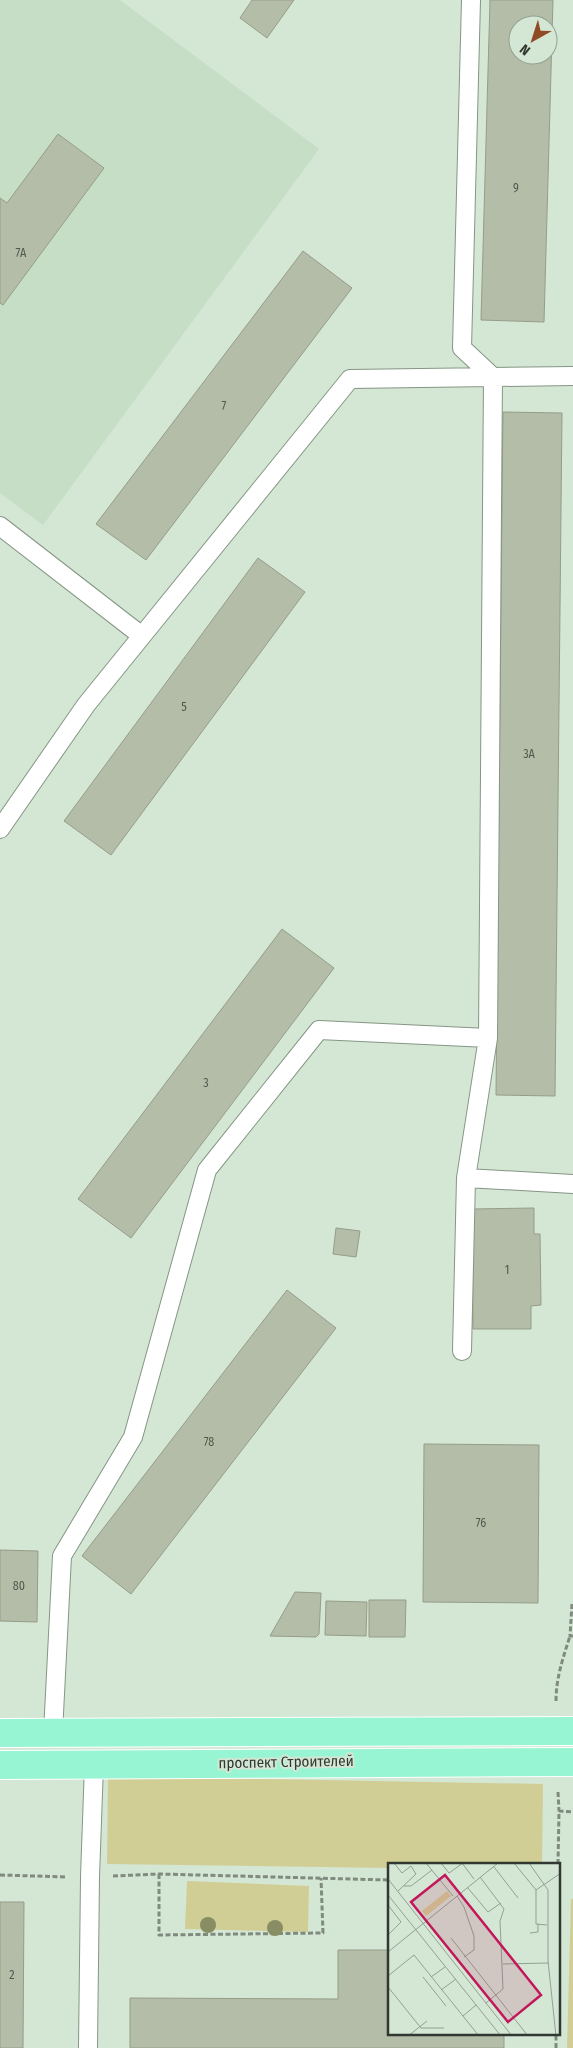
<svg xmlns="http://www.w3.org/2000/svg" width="573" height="2048" font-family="'Fira Sans Condensed',sans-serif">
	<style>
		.built { fill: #c6dec5 }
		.green { fill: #d1ce95 }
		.building { fill: #b4bda7; stroke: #959d88; fill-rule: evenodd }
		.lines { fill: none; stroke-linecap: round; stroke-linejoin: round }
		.service-casing { stroke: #859685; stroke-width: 20 }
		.primary-casing { stroke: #fff; stroke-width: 30 }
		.path { stroke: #7f8b7f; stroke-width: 3; stroke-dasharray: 5 2.5; stroke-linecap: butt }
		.service { stroke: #fff; stroke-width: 18 }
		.primary { stroke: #98f5d3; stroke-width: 28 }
		.tree { fill: #888d63 }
		.labels { text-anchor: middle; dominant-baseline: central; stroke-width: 4; stroke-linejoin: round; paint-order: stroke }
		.number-label { font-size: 12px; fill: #52594e }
		.street-label { font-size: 15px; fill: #313831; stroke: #d4e6d4 }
		.inset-road { fill: none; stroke: #93a093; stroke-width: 1 }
		.view { fill: #c2185b; fill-opacity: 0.15; stroke: #c2185b; stroke-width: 2.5 }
		.inset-edge { fill: none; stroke: #313831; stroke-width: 2.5 }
	</style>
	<rect width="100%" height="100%" fill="#d4e6d4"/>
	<path class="built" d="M0 0H120L319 149 43 525 0 493Z"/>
	<path class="green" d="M108 1776 543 1784 542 1864H389V1868L107 1864Z
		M187 1881 309 1886 308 1932 185 1929Z
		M571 1899H573V2048H567Z"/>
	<path class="building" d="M252 0H294L267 38 240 18Z
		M490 0H553L544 322 481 320ZM518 25H548V55H518Z
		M58 134 104 168 3 305 0 303V198L7 203Z
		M303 251 352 288 146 560 96 524Z
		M503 412 562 413 555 1096 496 1095Z
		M258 558 305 592 111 855 64 821Z
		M282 929 334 968 131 1238 78 1199Z
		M534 1208V1234H540L541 1305 531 1306V1329H473L472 1209Z
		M336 1228 360 1231 356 1257 333 1254Z
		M287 1290 336 1328 131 1594 82 1556Z
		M424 1444 539 1445 538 1603 423 1602Z
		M0 1550 38 1551 37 1622 0 1621Z
		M295 1592 321 1593 319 1634 316 1637 270 1636Z
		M369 1600H406L405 1637H369Z
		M326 1601 367 1602 366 1636 325 1635Z
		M0 1902H24L23 2048H0Z
		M338 1950H389V2034H504V2048H130V1998L338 1999Z"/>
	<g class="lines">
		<defs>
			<path id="service" d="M0 526 142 636
				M0 829 86 705 350 379 573 376
				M466 1178 573 1184
				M462 1351 466 1178 488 1038 493 377 462 348 471 0
				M53 1733 62 1556 133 1437 207 1170 319 1030 488 1038
				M88 2048 90 1877 94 1765"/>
			<path id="primary" d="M0 1733 573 1731
				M0 1765 573 1762"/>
		</defs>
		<use href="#service" class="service-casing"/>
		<use href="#primary" class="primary-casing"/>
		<path class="path" d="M572 1604 570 1636H573
			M556 1701C556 1678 563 1658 570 1636
			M558 1792 559 1811
			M558 1864 559 1811 573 1812
			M159 1874V1935L323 1933 321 1878
			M0 1875 67 1877
			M113 1876 159 1874 389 1880
			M556 2048V2034"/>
		<use href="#service" class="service"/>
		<use href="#primary" class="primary"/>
	</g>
	<g class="tree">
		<circle cx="208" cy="1925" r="8"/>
		<circle cx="275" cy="1928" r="8"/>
	</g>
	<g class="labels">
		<g class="number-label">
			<text x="516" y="188">9</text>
			<text x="21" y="253">7А</text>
			<text x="224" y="406">7</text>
			<text x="184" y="707">5</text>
			<text x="529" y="754">3А</text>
			<text x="206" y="1083">3</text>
			<text x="507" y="1270">1</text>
			<text x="209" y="1442">78</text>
			<text x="481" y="1523">76</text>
			<text x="19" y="1586">80</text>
			<text x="12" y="1975">2</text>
		</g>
		<g class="street-label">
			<text transform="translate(286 1762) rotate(-1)">проспект Строителей</text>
		</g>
	</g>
	<g transform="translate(388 1863)">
		<rect width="172" height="172" fill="#d4e6d4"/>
		<path d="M59 28 63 33 38 53 34 48Z" fill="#d1ce95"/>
		<path class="inset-road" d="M6 0 14 10 23 3 28 11 10 28M38 0 65 33M53 0 61 10 75 0M74 0 86 16M126 0 148 27M141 0 160 27V98L168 173M106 4 130 35M92 14 116 46 112 58 115 126 98 140M0 16 124 173M16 23H23L44 7M79 24 100 49 113 40M0 32 113 173M69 33 76 44 86 73V87L76 94M0 42 13 59 0 72M159 62 148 61V27L173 10M142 70 150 69V61M63 75 140 173M0 89 110 0M115 101 161 100M0 113 26 92 91 173M35 114 58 143M43 114 57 104M0 124 33 165H56M53 127 68 116M75 153 88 142M20 173 39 158"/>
		<path class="view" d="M57 12 153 132 120 159 23 39Z"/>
		<rect width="172" height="172" class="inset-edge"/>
	</g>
	<g transform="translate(533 40) rotate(219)"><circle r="24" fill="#d4e6d4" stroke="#93a093"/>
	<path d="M0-4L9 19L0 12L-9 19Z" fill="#914a26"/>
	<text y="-8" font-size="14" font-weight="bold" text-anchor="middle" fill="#313831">N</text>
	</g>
</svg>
